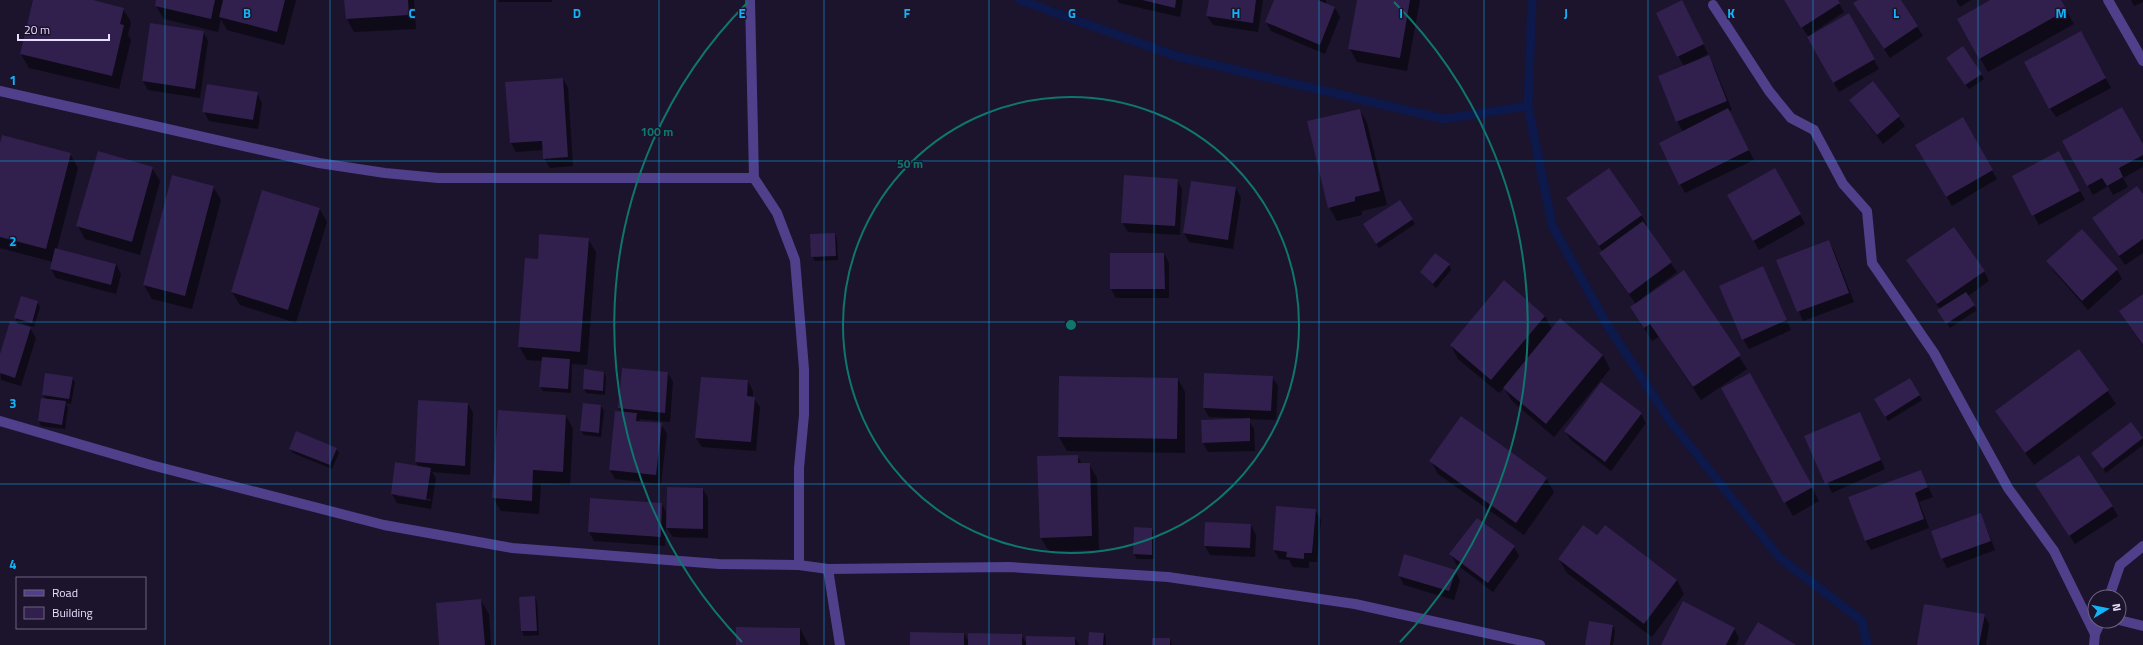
<svg xmlns="http://www.w3.org/2000/svg" width="2143" height="645" font-family="'Titillium Web',sans-serif">
	<style>
		.shadow { fill: #0007; fill-rule: evenodd }
		.lines { fill: none; stroke-linecap: round; stroke-linejoin: round }
		.stream { stroke: #0d184b; stroke-width: 9 }
		.building { fill: #311f4d }
		.minor { stroke: #503f8a; stroke-width: 10 }
		.tertiary { stroke: #503f8a; stroke-width: 10 }
		.grid { fill: none; stroke: #11b4f8; stroke-width: 1; stroke-opacity: 0.55 }
		.ring { fill: none; stroke: #0f766e; stroke-width: 2 }
		.grid-label { font-size: 13px; text-anchor: middle; font-weight: bold; fill: #11b4f8; stroke: #1c132c; stroke-width: 3; stroke-linejoin: round; paint-order: stroke }
		.centre { fill: #0f766e; stroke: #1c132c; stroke-width: 2 }
		.ring-label { font-size: 12px; text-anchor: middle; font-weight: bold; fill: #0f766e; stroke: #1c132c; stroke-width: 3; stroke-linejoin: round; paint-order: stroke }
	</style>
	<rect width="100%" height="100%" fill="#1c132c"/>
	<path class="shadow" d="M34 0H88L123 9 131 22 128 35 131 40 119 89 29 68 21 54Z
		M157 0H296L284 45 227 30 221 19 218 32 164 19 156 6Z
		M345 0H414L416 29 354 32 347 19Z
		M498 0H552V2H499Z
		M1117 0H1183L1180 17 1119 3Z
		M1210 0H1263L1258 32 1213 25 1207 16Z
		M1275 0H1326V4L1335 8 1340 17 1325 54 1271 31 1266 22Z
		M1358 0H1420L1407 71 1357 62 1350 49Z
		M1784 0H1837L1844 12 1814 32 1815 34 1849 15 1879 69 1839 92 1808 36Z
		M1860 0H1900L1923 36 1890 58 1860 13Z
		M1956 0H1971L1960 7Z
		M1992 0H2060L2074 24 1988 72 1958 19Z
		M2131 0H2143V2L2134 6Z
		M1687 10 1708 54 1700 58 1701 59 1708 56 1714 66 1732 110 1729 111 1754 160 1685 193 1680 184 1683 132 1677 121 1684 66 1678 56Z
		M203 31 208 41 200 98 148 90 143 81Z
		M2086 42 2111 88 2056 117 2050 108Z
		M1950 63 1981 74 1984 79 1969 89Z
		M563 79 568 88 573 166 550 168 544 158V150L516 152 511 143Z
		M1873 83 1905 126 1883 144 1850 101Z
		M257 93 262 103 258 129 209 121 204 111Z
		M1360 110 1367 123 1387 205 1362 211V215L1337 221 1329 207Z
		M1962 119 1997 179 1952 206 1917 145Z
		M2064 141 2143 146V167L2123 178 2128 187 2113 195 2108 186 2093 195Z
		M0 144 70 154 78 168 57 249 116 264 121 274 116 294 56 278 51 269 53 262 0 248Z
		M2064 161 2085 200 2039 225 2013 176Z
		M152 168 160 181 140 255 85 239 78 226Z
		M1609 169 1642 216 1647 225 1645 226 1677 272 1642 298 1643 299 1684 272 1747 369 1701 400 1659 337 1652 341 1631 307 1636 304 1606 263 1600 254 1603 252 1567 199Z
		M1775 169 1805 224 1759 250 1728 195Z
		M172 176 213 187 221 200 192 309 152 299 144 285Z
		M1177 180 1182 189 1180 235 1128 232 1122 222Z
		M1192 182 1236 188 1241 198 1233 249 1189 242 1184 233Z
		M2143 196V253L2125 265 2099 227Z
		M1400 201 1415 224 1379 248 1367 229Z
		M319 208 327 222 296 323 240 305 232 292Z
		M835 234 837 239 838 260 815 261 812 256Z
		M588 239 596 252 587 365 572 364 571 393 543 391 540 386 542 361 527 360 519 346 539 260Z
		M1829 241 1834 251 1854 302 1803 321 1778 260Z
		M1164 254 1169 263V298H1116L1111 289Z
		M1907 261 1984 271 1989 281 1968 296 1977 310 1950 328 1941 315 1940 309Z
		M2048 261 2117 270 2122 279 2088 310 2053 270Z
		M1449 265 1451 270 1436 288 1421 272Z
		M1768 277 1791 330 1749 349 1743 339Z
		M2143 295V346L2120 312Z
		M37 302 40 307 34 327 20 323V325L30 328 36 338 21 386 1 380 0 357 19 325 15 318Z
		M1545 316 1552 329 1603 355 1610 369 1554 437 1512 401 1504 388 1499 393 1458 359 1451 345Z
		M2079 350 2116 404 2034 465 1996 412Z
		M622 369 668 373 673 382 670 422 639 419 641 422 661 424 667 434 661 484 615 479 610 470 622 413 619 408Z
		M604 372 606 377 605 395 586 393 584 388Z
		M1060 377 1178 379 1185 392V453L1067 451 1059 437Z
		M1272 377 1278 386 1276 420 1248 419 1254 429 1255 451 1208 452 1203 443 1238 418 1209 417 1204 408Z
		M72 378 75 382 71 404 65 403 68 407 65 429 41 426 39 421 46 399 43 395Z
		M1910 379 1922 400 1888 421 1876 399Z
		M748 381 753 391V397L760 407 756 451 702 447 696 438Z
		M1757 387 1819 501 1793 516 1785 502Z
		M419 401 468 404 473 413 470 475 432 472 436 478 431 509 397 503 392 494 418 467 416 462ZM397 494 431 499V501L397 496Z
		M601 406 604 411 601 437 584 435 581 431Z
		M1859 413 1885 469 1832 493 1805 436Z
		M1641 414 1646 423 1611 471 1571 440 1565 431Z
		M566 416 573 429 570 485 541 483 539 514 501 511 493 498Z
		M2131 424 2143 439V445L2106 473 2092 453Z
		M290 449H336L339 453 332 469 293 453Z
		M1077 456 1082 464H1089L1097 478 1099 550 1049 551 1041 538Z
		M1431 461 1546 478 1554 492 1524 535 1438 474Z
		M1921 471 1933 497 1919 502 1929 528 1871 550 1865 540Z
		M703 489 708 498V538L673 537 666 527 665 546 594 541 589 532 662 504 667 514Z
		M2042 493 2112 506 2118 516 2075 544Z
		M1315 510 1321 520 1317 562H1309V568L1293 567 1289 560 1279 559 1274 550Z
		M1981 514 1995 550 1947 568 1942 558Z
		M1251 525 1256 535 1255 557 1210 555 1205 546Z
		M1152 529 1154 533V559H1137L1134 554Z
		M1598 537 1677 580 1684 594 1652 637 1567 573 1559 559Z
		M1514 547 1519 556 1493 592 1456 564 1451 554Z
		M1455 570 1460 580 1454 600 1404 585 1399 575Z
		M535 597 537 602 539 635 524 636 522 631 520 598Z
		M481 601 489 614 491 645H440Z
		M1984 615 1989 624 1986 645H1918Z
		M1613 626 1615 631 1613 645H1586Z
		M800 629 809 645H737Z
		M1734 629 1739 638 1736 645H1662Z
		M1104 633 1106 638V645H1089Z
		M964 634 969 642 1021 635 1027 644 1075 638 1079 645H911Z
		M1170 639 1172 645H1153Z"/>
	<g class="lines">
		<path class="stream" d="M1020 0 1176 56 1444 119 1528 106
			M1532 0 1528 106 1552 225 1606 323 1670 421 1779 557 1862 621 1867 645"/>
	</g>
	<path class="building" d="M33 0H93L124 8 120 24 124 25 112 76 20 54Z
		M156 0H215L211 19 155 6Z
		M223 0H285L277 32 219 17Z
		M344 0H408L409 15 346 19Z
		M1142 0H1176L1175 8Z
		M1209 0H1256L1253 23 1206 16Z
		M1274 0H1318L1335 7 1320 45 1265 22Z
		M1357 0H1410L1400 58 1348 49Z
		M1682 0 1704 44 1677 57 1656 13Z
		M1784 0H1838L1840 3 1801 28Z
		M1858 0H1901L1918 26 1884 49 1853 3Z
		M1990 0H2061L2067 10 1979 59 1957 19Z
		M1849 13 1875 59 1833 83 1807 37Z
		M150 23 204 31 195 89 142 81Z
		M2081 31 2106 78 2049 109 2024 62Z
		M1963 46 1982 74 1965 85 1946 58Z
		M1709 55 1727 101 1676 122 1658 76Z
		M563 78 568 157 543 159 542 141 510 143 505 82Z
		M1873 81 1900 116 1877 135 1849 100Z
		M207 84 258 92 253 120 202 112Z
		M2122 107 2143 144V155L2119 168 2123 177 2107 186 2102 178 2087 186 2062 141Z
		M1728 108 1749 150 1679 185 1659 143Z
		M1360 109 1380 191 1355 197V201L1328 208 1307 121Z
		M1963 117 1993 170 1946 197 1915 145Z
		M2 135 71 153 46 249 0 237V143Z
		M98 151 153 167 132 242 76 226Z
		M2059 151 2080 191 2032 216 2012 176Z
		M1609 168 1642 215 1599 246 1566 198Z
		M1775 168 1801 214 1753 241 1727 195Z
		M172 175 214 186 185 296 143 285Z
		M1124 175 1178 179 1175 226 1121 223Z
		M1191 181 1236 187 1228 240 1183 233Z
		M2137 186 2143 194V239L2119 256 2092 218Z
		M262 190 320 208 288 310 231 292Z
		M1400 200 1413 219 1376 244 1363 224Z
		M1643 221 1672 262 1629 294 1599 253Z
		M1954 227 1985 271 1937 304 1906 260Z
		M2082 229 2118 269 2082 301 2046 261Z
		M835 233 836 256 811 257 810 234Z
		M539 234 589 238 580 352 518 347 525 258 538 259Z
		M1829 240 1849 293 1797 312 1776 260Z
		M55 248 116 264 111 285 50 269Z
		M1110 253H1164L1165 289H1110Z
		M1435 253 1450 264 1433 284 1420 272Z
		M1763 266 1787 320 1742 340 1719 286Z
		M1684 270 1741 355 1693 387 1650 324 1644 328 1630 307Z
		M1504 280 1545 316 1491 380 1450 345Z
		M1966 292 1975 305 1946 324 1937 310Z
		M2143 294V345L2119 311Z
		M21 296 38 301 32 323 14 318Z
		M1560 318 1603 355 1546 424 1503 388Z
		M10 321 31 327 15 378 0 373V354Z
		M2079 349 2109 390 2025 453 1995 411Z
		M542 357 570 359 568 389 539 387Z
		M622 368 668 372 665 413 618 408Z
		M584 369 604 372 603 391 583 389Z
		M45 373 73 377 69 399 42 395Z
		M1204 373 1273 376 1271 411 1203 408Z
		M1750 373 1813 487 1784 503 1721 388Z
		M1059 376 1178 378 1177 439 1058 437Z
		M701 377 748 380 747 396 755 397 751 442 695 438Z
		M1910 378 1920 395 1885 417 1874 399Z
		M1601 382 1642 413 1605 462 1564 431Z
		M41 398 66 401 62 425 38 421Z
		M418 400 468 403 465 466 415 462Z
		M583 403 601 405 599 433 580 431Z
		M498 410 566 415 563 472 533 470 532 501 492 498Z
		M615 411 637 413 636 421 662 423 656 475 609 470Z
		M1860 412 1881 460 1825 484 1804 436Z
		M1461 416 1547 478 1516 523 1429 461Z
		M1250 418V441L1202 443 1201 420Z
		M2131 422 2143 438 2103 469 2091 453Z
		M296 431 337 448 330 465 289 449Z
		M1078 455V463H1090L1092 536 1040 538 1037 456Z
		M2079 455 2113 506 2069 536 2035 484Z
		M395 462 431 468 426 500 391 494Z
		M1921 470 1928 487 1915 493 1924 519 1865 541 1848 497Z
		M667 487 703 488V529L666 528Z
		M590 498 662 503 661 537 588 532Z
		M1276 506 1316 509 1312 553H1304V559L1286 557 1287 552 1273 550Z
		M1981 513 1991 541 1941 559 1931 531Z
		M1477 518 1515 546 1488 583 1449 554Z
		M1205 522 1251 524 1250 548 1204 546Z
		M1583 525 1597 535 1605 525 1677 580 1644 624 1558 559Z
		M1134 527 1152 528V555L1133 554Z
		M1404 554 1456 570 1449 591 1398 576Z
		M535 596 537 631H521L519 597Z
		M481 599 485 645H439L436 603Z
		M1683 601 1735 628 1726 645H1661Z
		M1924 604 1985 614 1979 645H1917Z
		M1589 621 1613 625 1610 645H1585Z
		M1758 622 1796 645H1744Z
		M736 627 800 628V645H736Z
		M910 632 964 633V645H910Z
		M1089 632 1104 633 1103 645H1088Z
		M968 633 1022 634V645H968Z
		M1026 636 1075 637V645H1026Z
		M1152 638H1170V645H1152Z"/>
	<g class="lines">
		<path class="minor" d="M750 0 754 178 777 213 795 260 804 369V415L799 468V565
			M2108 0 2143 61
			M1713 5 1769 91 1791 118 1814 130 1843 184 1867 211 1872 263 1934 353 2008 488 2054 551 2095 634
			M0 91 319 163 385 173 438 178H754
			M828 569 840 645
			M2109 597 2120 565 2143 546
			M2119 620 2143 626
			M2094 645 2095 634 2101 621"/>
		<path class="tertiary" d="M0 421 151 465 384 525 512 548 719 564 799 565 828 569 1009 567 1168 577 1355 604 1540 645"/>
	</g>
	<path class="grid" d="M165 0V645M330 0V645M495 0V645M659 0V645M824 0V645M989 0V645M1154 0V645M1319 0V645M1484 0V645M1648 0V645M1813 0V645M1978 0V645M0 161H2143M0 322H2143M0 484H2143"/>
	<g class="ring">
		<circle cx="1071" cy="325" r="228"/>
		<path d="M742 642A457 457 0 0 1 748 2M1394 2A457 457 0 0 1 1400 642"/>
	</g>
	<g class="grid-label">
		<text x="247" y="18">B</text>
		<text x="412" y="18">C</text>
		<text x="577" y="18">D</text>
		<text x="742" y="18">E</text>
		<text x="907" y="18">F</text>
		<text x="1072" y="18">G</text>
		<text x="1236" y="18">H</text>
		<text x="1401" y="18">I</text>
		<text x="1566" y="18">J</text>
		<text x="1731" y="18">K</text>
		<text x="1896" y="18">L</text>
		<text x="2061" y="18">M</text>
		<text x="13" y="85">1</text>
		<text x="13" y="246">2</text>
		<text x="13" y="408">3</text>
		<text x="13" y="569">4</text>
	</g>
	<circle cx="1071" cy="325" r="6" class="centre"/>
	<g class="ring-label">
		<text x="657" y="136">100 m</text>
		<text x="910" y="168">50 m</text>
	</g>
	<rect x="16" y="577" width="130" height="52" fill="#1c132c" stroke="#6e6580"/>
	<rect x="24" y="590" width="20" height="6" fill="#503f8a" stroke="#6e6580"/>
	<text x="52" y="597" font-size="12" fill="#e8dffe">Road</text>
	<rect x="24" y="607" width="20" height="12" fill="#311f4d" stroke="#6e6580"/>
	<text x="52" y="617" font-size="12" fill="#e8dffe">Building</text>
	<g transform="translate(2107 609) rotate(80)"><circle r="19" fill="#1c132c" stroke="#6e6580"/>
	<path d="M0-3L7 15L0 10L-7 15Z" fill="#11b4f8"/>
	<text y="-6" font-size="11" font-weight="bold" text-anchor="middle" fill="#e8dffe">N</text>
	</g>
	<path d="M18 34v6h91v-6" fill="none" stroke="#e8dffe" stroke-width="2"/>
	<text x="24" y="34" font-size="12" fill="#e8dffe" stroke="#1c132c" stroke-width="3" paint-order="stroke">20 m</text>
</svg>
